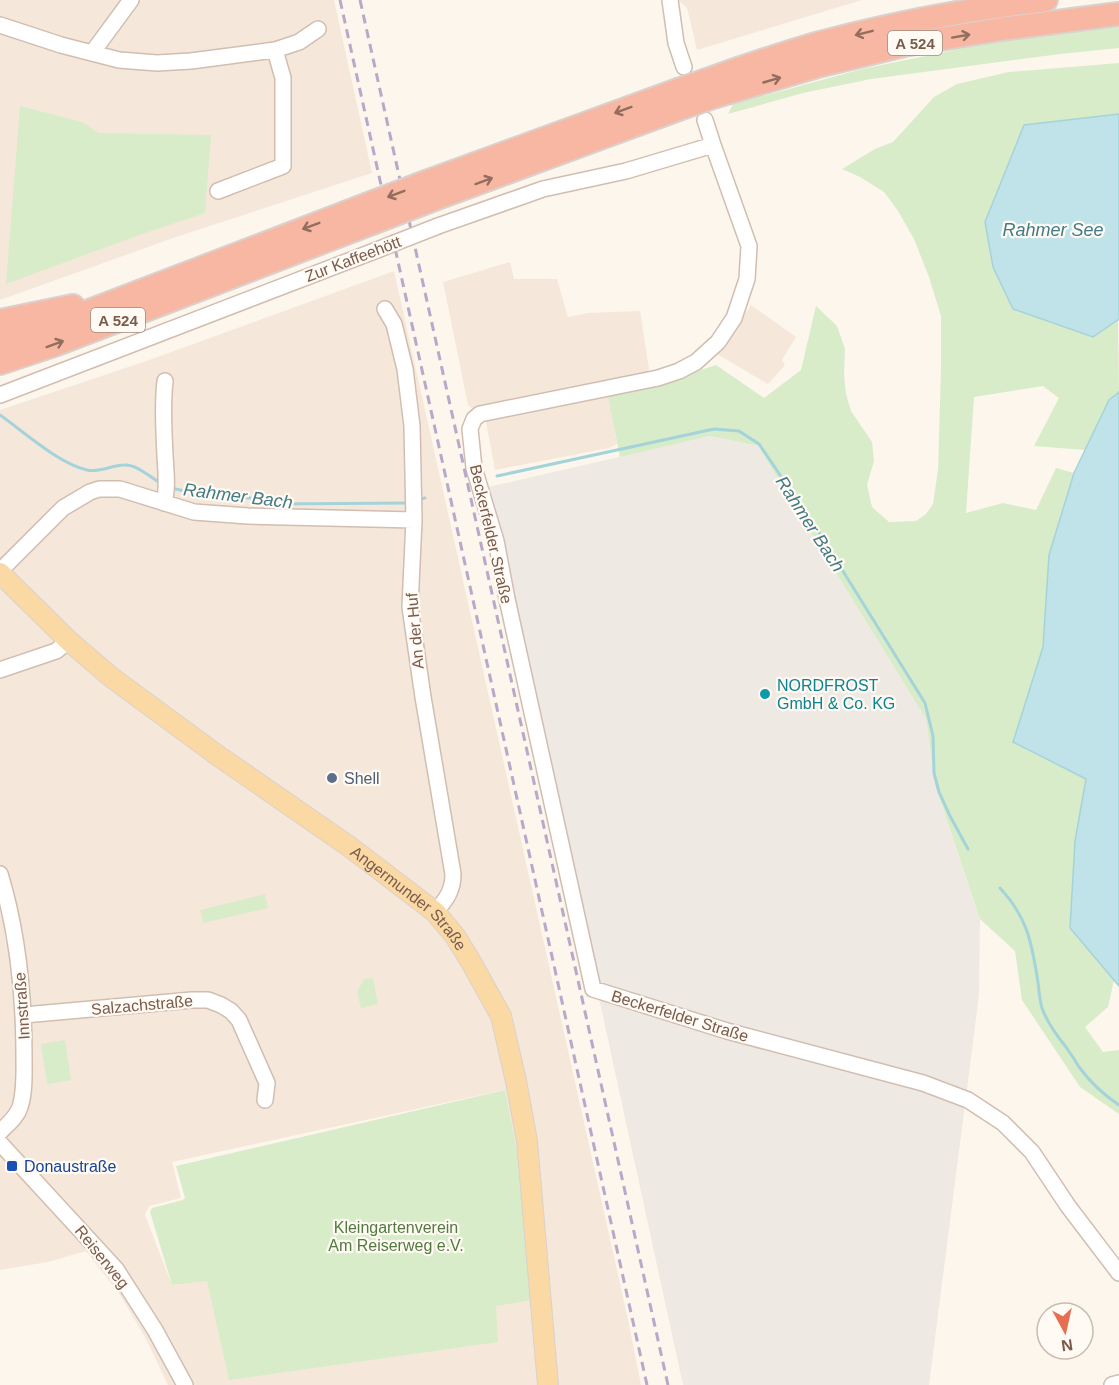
<svg xmlns="http://www.w3.org/2000/svg" width="1119" height="1385" font-family="Arial,sans-serif">
	<style>
		.residential { fill: #f5e8da; fill-rule: evenodd }
		.industrial { fill: #efe9e4 }
		.green { fill: #d8ecc9 }
		.water { fill: #bfe3e8; stroke: #a5d3da; stroke-width: 1.5 }
		.lines { fill: none; stroke-linecap: round; stroke-linejoin: round }
		.stream { stroke: #a5d3da; stroke-width: 3 }
		.minor-casing { stroke: #d1beb0; stroke-width: 18 }
		.major-casing { stroke: #dad1cd; stroke-width: 22 }
		.highway-casing { stroke: #dad1cd; stroke-width: 26 }
		.minor { stroke: #fff; stroke-width: 15 }
		.major { stroke: #fbd9a5; stroke-width: 20 }
		.highway { stroke: #f7b7a3; stroke-width: 22 }
		.rail { stroke: #b9a8c9; stroke-width: 3; stroke-dasharray: 9 6; stroke-linecap: butt }
		.minor-bridge-casing { stroke: #d1beb0; stroke-width: 18; stroke-linecap: butt }
		.highway-bridge-casing { stroke: #dad1cd; stroke-width: 26; stroke-linecap: butt }
		.minor-bridge { stroke: #fff; stroke-width: 15 }
		.highway-bridge { stroke: #f7b7a3; stroke-width: 22 }
		.oneway { stroke: #936e5e }
		.culture-dot { fill: #0f9aa8; stroke: #fffaf3; stroke-width: 2 }
		.service-dot { fill: #5c6f8a; stroke: #fffaf3; stroke-width: 2 }
		.transit-dot { fill: #1a4fb4; stroke: #fffaf3; stroke-width: 2 }
		.labels { text-anchor: middle; dominant-baseline: central; stroke-width: 4.5; stroke-linejoin: round; paint-order: stroke }
		.shield { fill: #fffaf3; stroke: #a28b7f; stroke-width: 1.5 }
		.shield-label { font-size: 15px; font-weight: bold; fill: #7a5c4d }
		.street-label { font-size: 16px; fill: #7a5c4d; stroke: #fffaf3 }
		.culture-label { font-size: 16px; fill: #0d838f; stroke: #fffaf3; text-anchor: start }
		.service-label { font-size: 16px; fill: #4e5e75; stroke: #fffaf3; text-anchor: start }
		.transit-label { font-size: 16px; fill: #164399; stroke: #fffaf3; text-anchor: start }
		.park-label { font-size: 16px; fill: #537a41; stroke: #fffaf3 }
		.water-label { font-size: 18px; font-style: italic; fill: #437c86; stroke: #fffaf3 }
	</style>
	<rect width="100%" height="100%" fill="#fdf6ec"/>
	<path class="residential" d="M0 0H334L372 173 176 237 0 300Z
		M678 0H862L697 50 687 8Z
		M510 262 514 279H557L568 317 588 313 640 311 649 369 647 374 607 384 617 444 609 448 495 470 486 422 468 405 443 282Z
		M394 271 627 1315 641 1385H168L145 1337 120 1295 86 1251 48 1262 0 1270V410L152 359ZM504 1090 519 1161 495 1306 497 1342 207 1280 172 1285 145 1215 149 1206 181 1198 172 1162Z
		M751 305 796 337 782 360 785 365 768 384 717 354Z"/>
	<path class="industrial" d="M710 436 758 446 926 719 935 784 980 919 979 995 929 1385H683L488 487Z"/>
	<path class="green" d="M1119 27V48L1060 54 871 79 803 93 728 114 733 104 862 69 1013 38Z
		M1119 63V114L1024 125 1093 337 1118 319 1119 392 1109 400 1085 450 1034 446 1059 398 1043 386 974 397 966 513 1003 503 1036 510 1056 468 1074 473 1049 555 1043 647 1013 742 1087 779 1075 841 1070 928 1114 980 1108 1007 1085 1027 1103 1052 1119 1050V1114L1080 1087 1022 1000 1015 951 980 919 935 784 926 719 758 446 710 436 620 457 608 397 652 386 716 365 764 398 801 370 816 306 837 326 845 349 844 375 846 394 851 411 872 442 874 461 867 485 872 507 889 522 916 521 926 514 933 504 938 470 941 370V316L929 277 914 239 898 211 884 192 860 177 842 169 875 149 893 142 934 97 957 84 1009 72Z
		M20 106 82 122 99 133 211 135 205 213 142 234 6 284Z
		M265 894 268 908 203 923 200 910Z
		M373 978 378 1004 361 1008 357 992 364 979Z
		M65 1040 71 1080 47 1084 41 1044Z
		M505 1090 519 1161 532 1300 496 1306 498 1342 229 1380 207 1281 172 1285 150 1212 152 1208 183 1200 185 1198 176 1166Z"/>
	<path class="water" d="M1119 114V319L1093 337 1013 309 993 267 985 222 1024 125Z
		M1119 392V986L1070 928 1075 841 1086 779 1013 742 1043 647 1049 555 1074 473 1109 400Z"/>
	<g class="lines">
		<path class="stream" d="M0 415C24 432 58 463 87 470 100 473 112 465 124 465 137 464 151 478 162 484
			M497 476 714 429 739 431 759 444 818 531 925 703 933 736 934 773 939 792 950 816 968 849
			M171 488 198 494 250 498 276 504 408 503
			M417 500 425 498
			M1000 888C1026 916 1031 939 1037 976 1039 987 1039 998 1042 1008 1047 1022 1057 1036 1066 1047 1071 1054 1075 1060 1079 1067 1090 1082 1104 1095 1119 1105"/>
		<defs>
			<path id="minor" d="M670 0 676 43 684 67
				M0 25 61 45 119 60 157 63 191 61 275 50 299 42 318 29
				M92 53 131 0
				M713 145 749 246 747 279 734 318 718 342 696 362 679 371 658 378 480 414 474 419 470 429 474 468 496 541 507 599 593 989 727 1031 923 1083 968 1100 1003 1123 1032 1152 1068 1206 1119 1273
				M218 191 283 166V78L275 50
				M438 226 543 189 626 171 713 145 705 120
				M385 309 394 324 405 369 412 426 414 520 410 607 423 697 453 874C453 891 446 900 435 912
				M0 395 377 250
				M164 503C168 488 166 472 165 456 164 430 162 407 165 381
				M0 571 63 508 90 492 99 489H120L194 512 248 516 414 520
				M0 670 56 651 69 641
				M0 874C18 933 24 995 24 1056 24 1072 25 1092 20 1107 17 1117 8 1124 0 1132
				M24 1015 192 1000H208L221 1005 231 1011 239 1020 267 1083 265 1100
				M0 1143 116 1269 155 1330 185 1385
				M1112 1385 1119 1383"/>
			<g id="major">
				<path id="s1" d="M0 573 69 641 111 677 217 755 350 847 435 912 455 936 471 962 501 1016 516 1081 527 1141 548 1385"/>
			</g>
			<path id="highway" d="M707 80C743 67 779 55 816 44 891 24 968 9 1046 0
				M716 96 821 65 904 45 1001 29 1119 14
				M426 182 678 90
				M429 201 684 107
				M0 321 73 306
				M0 343 45 328 366 205
				M0 363 54 345 372 223"/>
		</defs>
		<use href="#minor" class="minor-casing"/>
		<use href="#major" class="major-casing"/>
		<use href="#highway" class="highway-casing"/>
		<use href="#minor" class="minor"/>
		<use href="#major" class="major"/>
		<use href="#highway" class="highway"/>
		<path class="rail" d="M340 0 647 1385
			M360 0 668 1385"/>
		<defs>
			<path id="minor-bridge" d="M377 250 438 226"/>
			<path id="highway-bridge" d="M678 90 707 80
				M684 107 716 96
				M366 205 426 182
				M372 223 429 201"/>
		</defs>
		<use href="#minor-bridge" class="minor-bridge-casing"/>
		<use href="#highway-bridge" class="highway-bridge-casing"/>
		<use href="#minor-bridge" class="minor-bridge"/>
		<use href="#highway-bridge" class="highway-bridge"/>
	</g>
	<defs><path id="oneway-shaft" d="M-6 0H5M1.5-3L5.5 0L1.5 3" fill="none" stroke-width="1.6" stroke-linecap="round" stroke-linejoin="round" transform="scale(1.5)"/></defs>
	<g class="oneway">
		<use href="#oneway-shaft" transform="translate(864 33) rotate(166)"/>
		<use href="#oneway-shaft" transform="translate(961 36) rotate(-10)"/>
		<use href="#oneway-shaft" transform="translate(772 80) rotate(-16)"/>
		<use href="#oneway-shaft" transform="translate(623 110) rotate(160)"/>
		<use href="#oneway-shaft" transform="translate(484 181) rotate(-20)"/>
		<use href="#oneway-shaft" transform="translate(396 194) rotate(159)"/>
		<use href="#oneway-shaft" transform="translate(311 226) rotate(159)"/>
		<use href="#oneway-shaft" transform="translate(55 344) rotate(-20)"/>
	</g>
	<circle class="culture-dot" cx="765" cy="694" r="6"/>
	<circle class="service-dot" cx="332" cy="778" r="6"/>
	<rect class="transit-dot" x="6" y="1160" width="12" height="12" rx="3"/>
	<g class="labels">
		<g class="shield">
			<rect x="888" y="31" width="54" height="24" rx="4.5"/>
			<rect x="91" y="308" width="54" height="24" rx="4.5"/>
		</g>
		<g class="shield-label">
			<text x="915" y="43">A 524</text>
			<text x="118" y="320">A 524</text>
		</g>
		<g class="street-label">
			<text transform="translate(353 259) rotate(-21)">Zur Kaffeehött</text>
			<text transform="translate(491 534) rotate(77)">Beckerfelder Straße</text>
			<text transform="translate(415 631) rotate(-95)">An der Huf</text>
			<text stroke="none"><textPath href="#s1" startOffset="524">Angermunder Straße</textPath></text>
			<text transform="translate(142 1005) rotate(-5)">Salzachstraße</text>
			<text transform="translate(22 1006) rotate(-94)">Innstraße</text>
			<text transform="translate(680 1016) rotate(17)">Beckerfelder Straße</text>
			<text transform="translate(102 1257) rotate(51)">Reiserweg</text>
		</g>
		<g class="culture-label">
			<text x="777" y="685">NORDFROST<tspan x="777" dy="18">GmbH &amp; Co. KG</tspan></text>
		</g>
		<g class="service-label">
			<text x="344" y="778">Shell</text>
		</g>
		<g class="transit-label">
			<text x="24" y="1166">Donaustraße</text>
		</g>
		<g class="park-label">
			<text x="396" y="1227">Kleingartenverein<tspan x="396" dy="18">Am Reiserweg e.V.</tspan></text>
		</g>
		<g class="water-label">
			<text x="1053" y="230">Rahmer See</text>
			<text transform="translate(238 496) rotate(7)">Rahmer Bach</text>
			<text transform="translate(810 524) rotate(57)">Rahmer Bach</text>
		</g>
	</g>
	<g transform="translate(1065 1331) rotate(172)"><circle r="28" fill="#fffaf3" stroke="#cabbb1" stroke-width="1.5"/>
	<path d="M0-4.5L10 22L0 15L-10 22Z" fill="#e76f51"/>
	<text y="-9" font-size="16" font-weight="bold" text-anchor="middle" fill="#7a5c4d">N</text>
	</g>
</svg>
